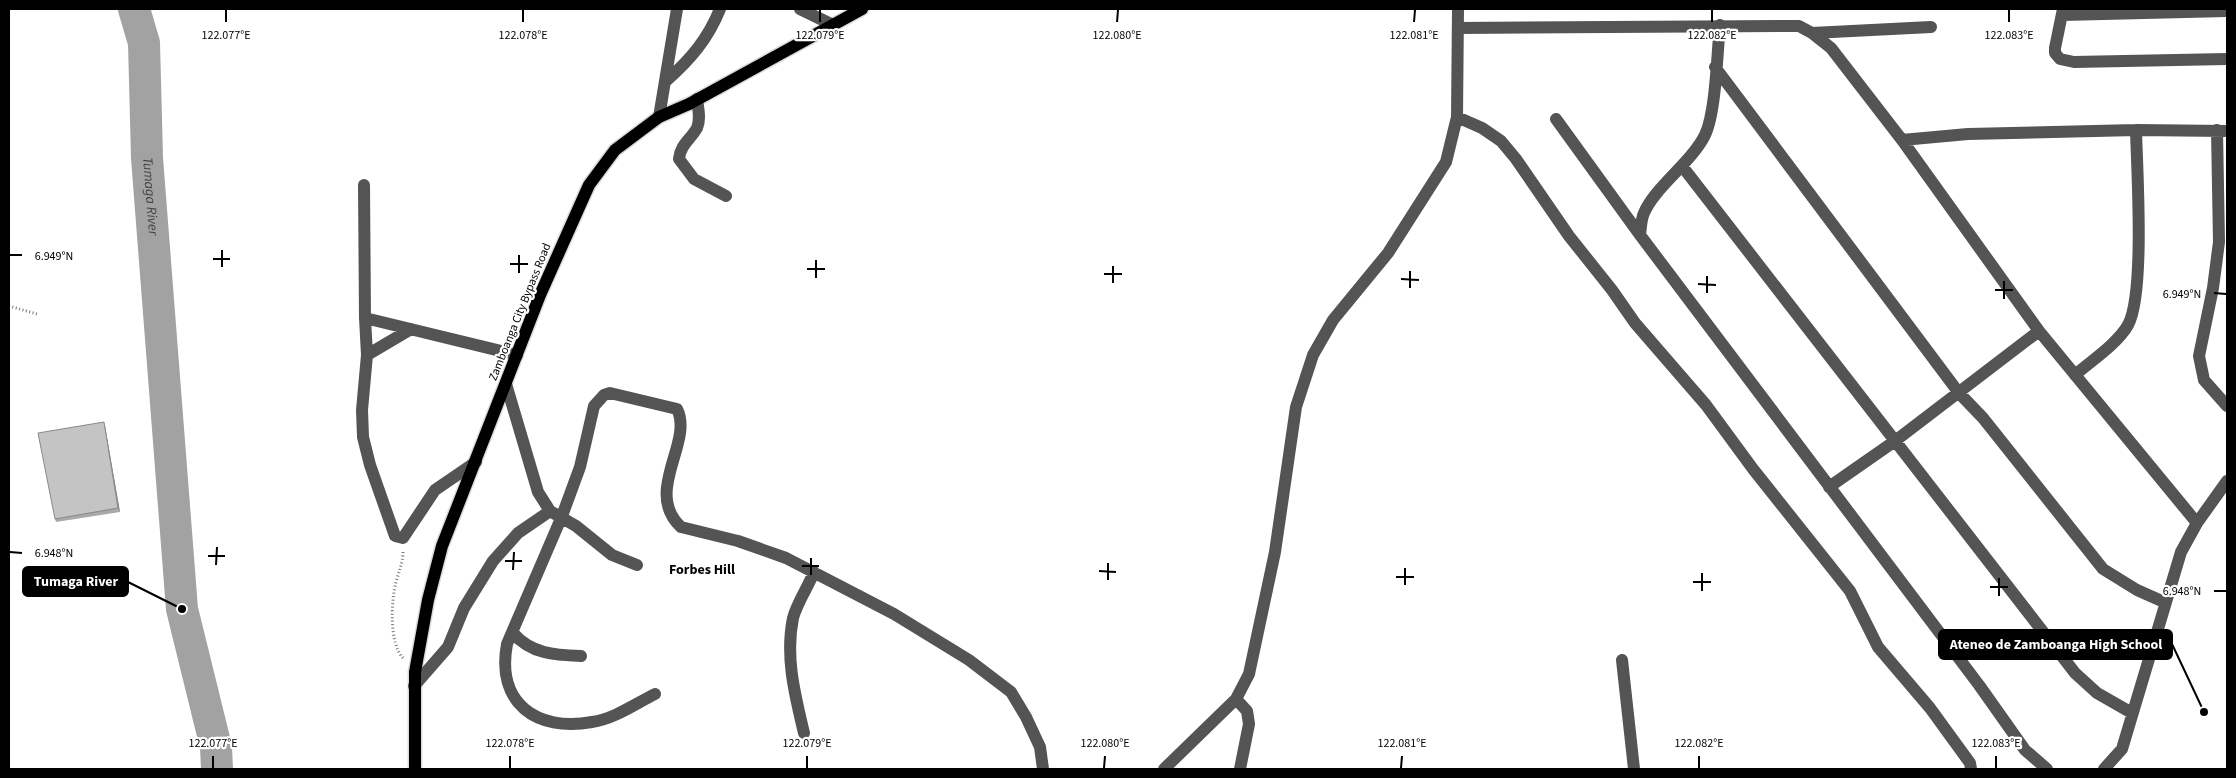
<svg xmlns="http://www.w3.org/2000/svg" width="2236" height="778" font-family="'Source Sans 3',sans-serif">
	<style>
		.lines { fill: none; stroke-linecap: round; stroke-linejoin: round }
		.river { stroke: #a2a2a2; stroke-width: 32 }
		.major-casing { stroke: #dbdbdb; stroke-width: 15 }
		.path { stroke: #767676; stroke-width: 3; stroke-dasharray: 1 2.5; stroke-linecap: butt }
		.minor { stroke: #545454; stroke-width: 12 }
		.major { stroke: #000; stroke-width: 12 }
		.wall { fill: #a9a9a9 }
		.shaded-wall { fill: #898989 }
		.building { fill: #c4c4c4; stroke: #898989 }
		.ticks { fill: none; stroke: #000; stroke-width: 2 }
		.labels { text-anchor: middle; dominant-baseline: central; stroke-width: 4.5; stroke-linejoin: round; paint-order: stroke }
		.street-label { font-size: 12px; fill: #000; stroke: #fff }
		.water-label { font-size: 14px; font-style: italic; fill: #434343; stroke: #fff }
		.neighbourhood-label { font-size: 14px; font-weight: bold; fill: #000; stroke: #fff }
		.ticks-label { font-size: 12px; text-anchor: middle; fill: #000; stroke: #fff; stroke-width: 4.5; stroke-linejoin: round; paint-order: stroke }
		.leader { fill: none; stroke: #000; stroke-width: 2 }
		.callout-dot { fill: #000; stroke: #fff; stroke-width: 2 }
		.callout { fill: #000; stroke: #000; stroke-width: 2 }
		.callout-label { font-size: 14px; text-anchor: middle; font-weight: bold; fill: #fff }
	</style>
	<rect width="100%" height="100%" fill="#fff"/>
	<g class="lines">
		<path class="river" id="s1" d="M134 9 144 43 147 158 182 609 216 747 217 769"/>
		<defs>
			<path id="major" d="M415 769V672L428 600 442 546 540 295 589 185 615 150 659 117 689 104 862 9"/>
		</defs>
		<use href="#major" class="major-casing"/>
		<path class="path" d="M9 306 37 314
			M403 658C389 643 391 602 396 582 399 571 403 563 403 551"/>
		<path class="minor" d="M800 9 833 25
			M2063 9 2055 48V53L2060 59 2074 62 2227 59
			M2062 15 2227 11
			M1458 28 1780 26H1799L1812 33 1831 48 1902 140 2039 331 2197 523
			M1812 33 1931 27
			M1715 67 1959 393 1983 418 2103 569 2137 590 2164 602
			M666 81C690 60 708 39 720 9
			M697 99C698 108 701 119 697 128 691 139 680 145 679 159L694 179 726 196
			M659 117 677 9
			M1457 117 1482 128 1501 141 1516 159 1569 236 1612 290 1635 323 1706 405 1753 469 1850 591 1878 647 1930 708 1970 763 1971 769
			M1556 119 1640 235 1979 685 2025 750 2047 769
			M2217 130 2219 242 2213 288 2199 356 2204 380 2227 406
			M1902 140 1968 134 2136 130 2227 131
			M1682 166 2075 673 2097 693 2132 713
			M364 185 365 318 517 355
			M1640 235C1641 228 1641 219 1644 213 1655 187 1691 163 1705 135 1716 112 1717 53 1720 25
			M365 318 367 355 362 410 363 437 370 465 395 536 403 538 435 490 476 462
			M367 355 411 329
			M2075 375C2091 361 2118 343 2128 325 2145 294 2137 171 2136 130
			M506 384 538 492 550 511 576 526 612 555 637 565
			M1829 487 1895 441 2039 331
			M513 633C531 654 555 655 581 656
			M1622 660 1634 769
			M414 686 448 647 464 608 493 561 518 533 550 511
			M655 694C635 704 614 719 592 722 536 732 496 703 507 644L562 516 580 467 594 406 604 395 610 393 677 409C694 442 643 492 681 527L738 541 786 558 894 614 969 660 1011 692 1026 717 1040 747 1043 769
			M1236 699 1247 711 1249 724 1240 769
			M804 733C795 695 785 657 793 618 797 603 808 587 814 572
			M1164 769 1236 699 1249 674 1275 552 1296 407 1313 355 1333 320 1388 253 1446 162 1457 117 1458 9
			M2104 769 2122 749 2181 552 2197 523 2227 481"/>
		<use href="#major" class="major"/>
	</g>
	<path class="wall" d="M105 426 120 512 56 522 55 519Z"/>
	<path class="shaded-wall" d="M104 422 105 426 120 512 118 508Z"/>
	<path class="building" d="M104 422 118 508 55 519 38 433Z"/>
	<path class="ticks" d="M226 22V10M523 22V10M820 22V10M1117 22 1118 10M1414 22 1415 10M1712 22V10M2009 22V10M10 255H22M213 259H230M510 264H528M222 267V250M807 269H825M519 273V255M1104 274H1122M816 278V260M1401 279 1419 280M1113 283V266M1698 284 1716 285M1410 288V271M1995 290H2013M1707 293V276M2214 293 2226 294M2004 299V281M10 552 22 553M208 556H225M505 561H522M216 565 217 547M802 566H819M513 570 514 552M1099 571 1116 572M811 575V558M1396 577H1414M1108 580V563M1693 582H1711M1405 585V568M1990 587H2008M1702 591V573M2214 591H2226M1999 596V578M213 768V756M510 768V756M807 768V756M1104 768 1105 756M1401 768 1402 756M1699 768V756M1996 768V756"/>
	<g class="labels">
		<g class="street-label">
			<text transform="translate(520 312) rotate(-68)">Zamboanga City Bypass Road</text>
		</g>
		<g class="water-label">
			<text stroke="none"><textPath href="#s1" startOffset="189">Tumaga River</textPath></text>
		</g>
		<g class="neighbourhood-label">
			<text x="702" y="570">Forbes Hill</text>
		</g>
	</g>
	<g class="ticks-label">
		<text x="226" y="39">122.077°E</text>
		<text x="523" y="39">122.078°E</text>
		<text x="820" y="39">122.079°E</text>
		<text x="1117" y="39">122.080°E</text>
		<text x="1414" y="39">122.081°E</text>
		<text x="1712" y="39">122.082°E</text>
		<text x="2009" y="39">122.083°E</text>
		<text x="54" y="260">6.949°N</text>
		<text x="2182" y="298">6.949°N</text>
		<text x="54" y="557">6.948°N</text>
		<text x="2182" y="595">6.948°N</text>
		<text x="213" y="747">122.077°E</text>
		<text x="510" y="747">122.078°E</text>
		<text x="807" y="747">122.079°E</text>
		<text x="1105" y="747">122.080°E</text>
		<text x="1402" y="747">122.081°E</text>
		<text x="1699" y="747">122.082°E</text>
		<text x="1996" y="747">122.083°E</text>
	</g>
	<path class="leader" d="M182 609L128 582M2204 712L2172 644"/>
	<g class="callout-dot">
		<circle cx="182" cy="609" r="5"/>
		<circle cx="2204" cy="712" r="5"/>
	</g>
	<g class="callout">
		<rect x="23" y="567" width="105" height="29" rx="5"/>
		<rect x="1939" y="630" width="233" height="29" rx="5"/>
	</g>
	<g class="callout-label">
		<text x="76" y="586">Tumaga River</text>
		<text x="2056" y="649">Ateneo de Zamboanga High School</text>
	</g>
	<rect width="2236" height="778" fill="none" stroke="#000000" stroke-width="20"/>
</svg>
